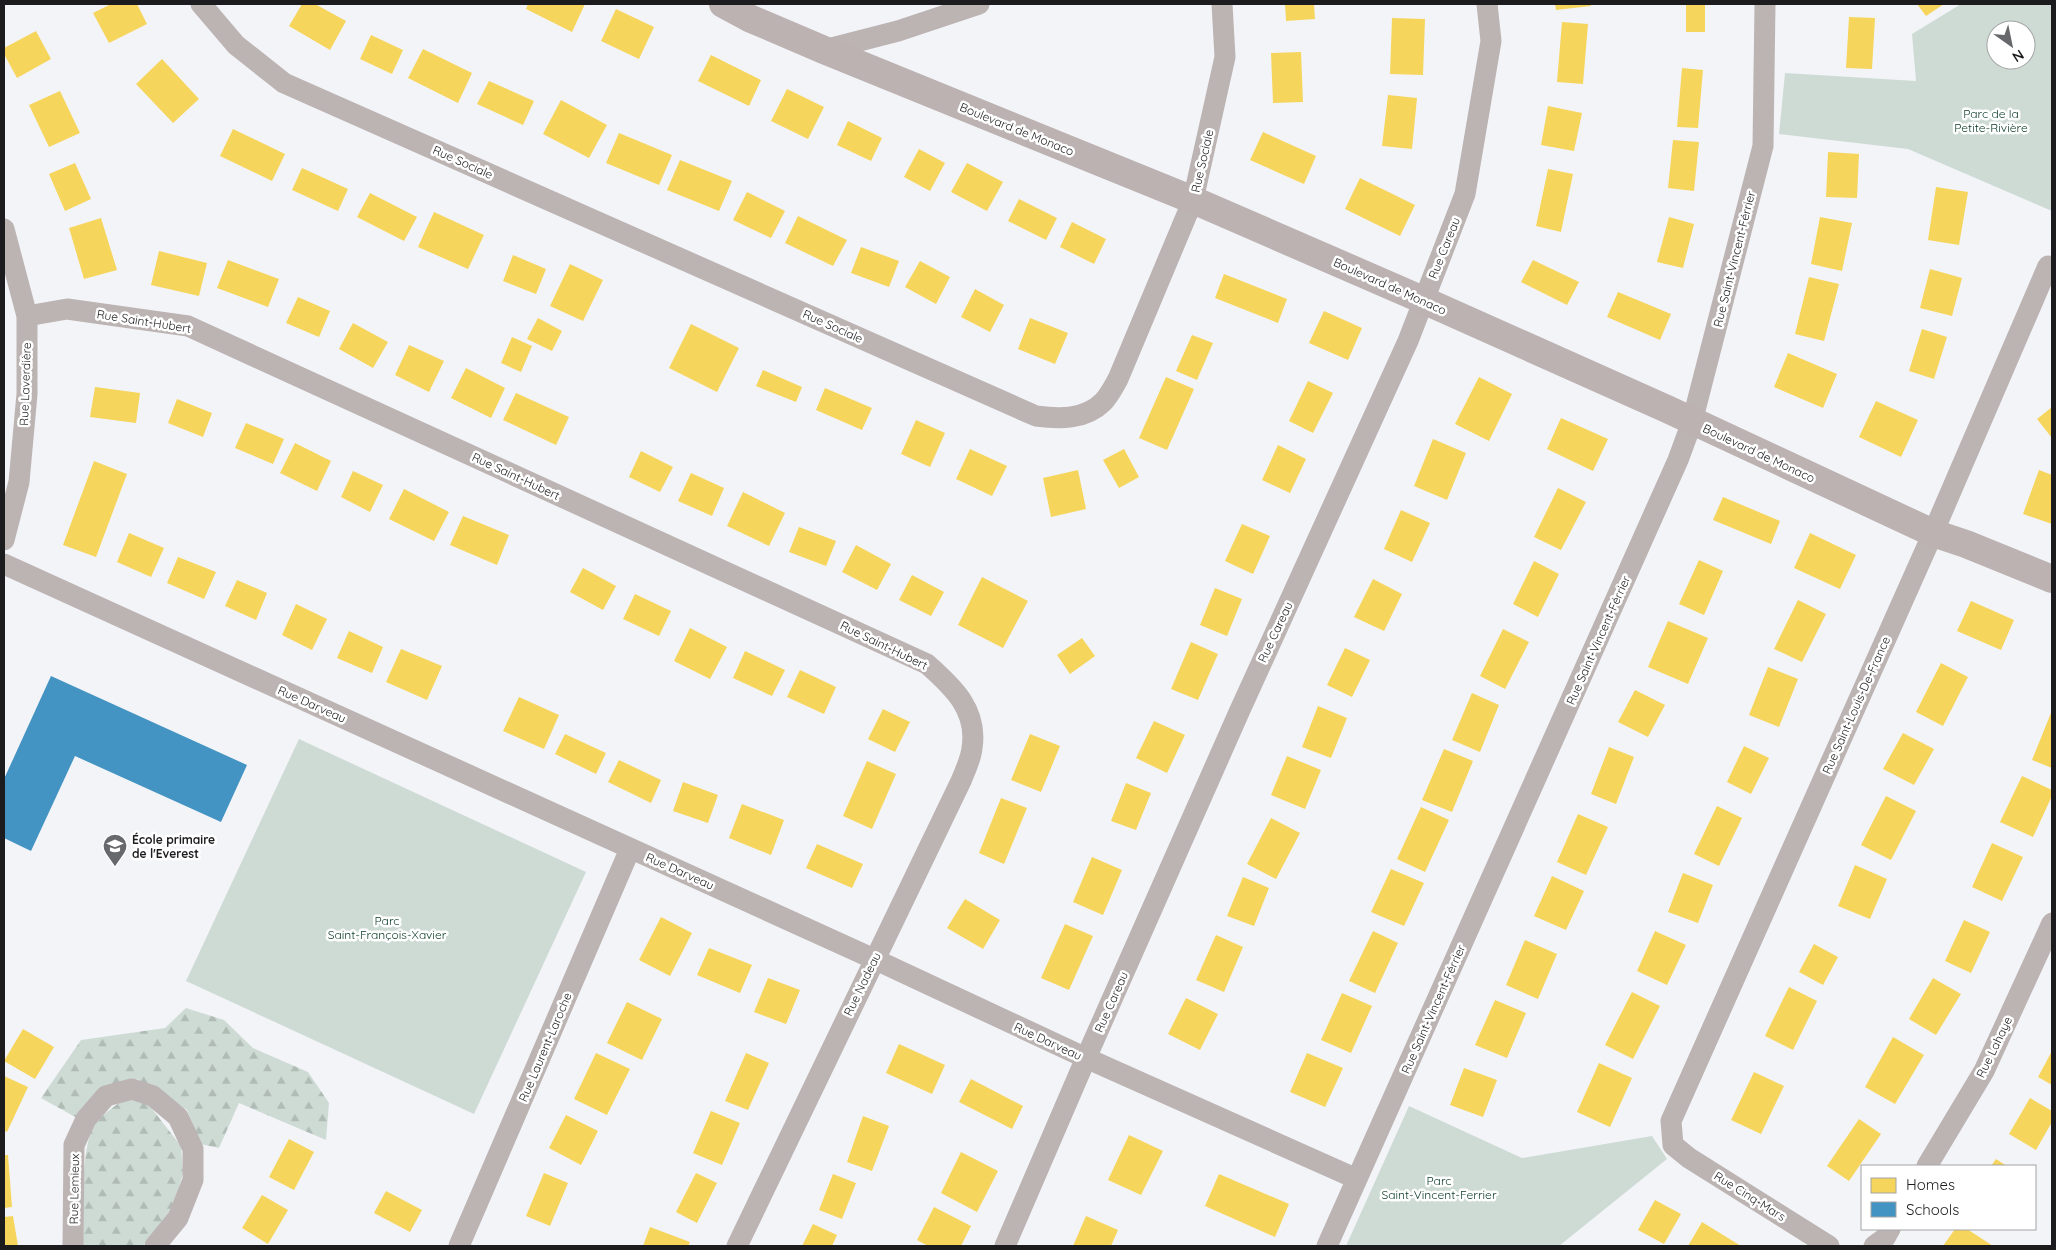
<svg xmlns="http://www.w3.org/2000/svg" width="2056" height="1250" font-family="Quicksand,sans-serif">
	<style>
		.forest { fill: url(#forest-firs) }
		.park { fill: #cedbd5; fill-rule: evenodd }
		.homes { fill: #f6d55c }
		.schools { fill: #4393c3 }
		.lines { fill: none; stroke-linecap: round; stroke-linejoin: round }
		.street { stroke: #bcb3b3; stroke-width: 21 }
		.secondary { stroke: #bcb2b2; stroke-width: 28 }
		.labels { text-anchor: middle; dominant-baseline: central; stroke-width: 5; stroke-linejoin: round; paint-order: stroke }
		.park-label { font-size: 12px; fill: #063724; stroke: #fff }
		.street-label { font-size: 12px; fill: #1c1c1f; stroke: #fff }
		.poi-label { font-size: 12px; font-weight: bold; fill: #1c1c1f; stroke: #fff; text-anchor: start }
	</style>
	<defs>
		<pattern id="forest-firs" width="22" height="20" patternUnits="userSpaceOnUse" patternTransform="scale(1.25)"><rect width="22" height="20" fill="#cedbd5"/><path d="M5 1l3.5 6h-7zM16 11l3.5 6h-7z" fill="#b0bbb6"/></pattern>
	</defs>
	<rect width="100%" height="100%" fill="#f3f4f8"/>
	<path class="forest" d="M186 1008 224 1020 253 1048 308 1072 329 1103 326 1140 239 1103 219 1148 200 1144 187 1110 137 1079 122 1082 77 1118 41 1098 81 1040 165 1028Z
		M126 1098 149 1105 181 1146 183 1173 173 1210 143 1246H83C84 1218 80 1148 94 1126 102 1114 115 1106 126 1098Z"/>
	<path class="park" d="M1961 4H2052V211L1908 149 1779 134 1785 73 1916 81 1912 34ZM1996 30H2026V60H1996Z
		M299 739 586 872 474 1114 186 981Z
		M1409 1106 1522 1158 1652 1136 1667 1159 1559 1246H1346Z"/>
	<path class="homes" d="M111 4H137L147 24 109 43 93 13Z
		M302 4H315L346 21 330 50 289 26Z
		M528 4H585L572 32 526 9Z
		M1285 4H1314L1315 19 1286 21Z
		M1555 4H1590L1591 6 1556 10Z
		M1686 4H1705V32H1686Z
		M1917 4H1944L1926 16Z
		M616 9 654 27 639 59 601 41Z
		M1849 17 1875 18 1872 69 1846 68Z
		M1392 18 1425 19 1423 75 1390 74Z
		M1562 22 1588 24 1583 84 1557 82Z
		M36 31 51 59 17 78 4 54V48Z
		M371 35 403 50 392 74 360 59Z
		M423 49 472 73 458 103 408 78Z
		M1301 52 1303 102 1273 103 1271 53Z
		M711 55 761 80 749 106 698 81Z
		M162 59 199 99 173 123 136 84Z
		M1682 68 1703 70 1698 128 1677 127Z
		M489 81 534 101 523 125 477 104Z
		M787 89 824 107 808 139 771 121Z
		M60 91 80 133 49 147 29 105Z
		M1388 95 1417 98 1412 149 1382 146Z
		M561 100 607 125 589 158 543 134Z
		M1548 106 1582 113 1574 151 1541 145Z
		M848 121 882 138 871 161 837 145Z
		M233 129 285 154 272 181 220 156Z
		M1263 132 1316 156 1304 184 1250 160Z
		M619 133 672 155 659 185 606 163Z
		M1673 140 1699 142 1694 191 1668 188Z
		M919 149 945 163 930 191 904 177Z
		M1828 152 1859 154 1857 198 1826 197Z
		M680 160 732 181 719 211 667 190Z
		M75 163 91 199 65 211 49 174Z
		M967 163 1003 182 987 211 951 192Z
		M302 168 348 189 338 211 292 190Z
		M1548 169 1573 174 1561 232 1536 226Z
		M1360 178 1415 205 1400 236 1345 209Z
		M1936 187 1968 192 1959 245 1928 240Z
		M747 192 785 211 771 238 733 220Z
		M370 193 417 217 404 241 357 217Z
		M1019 199 1057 218 1046 240 1008 221Z
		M434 212 484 235 468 269 418 247Z
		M798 216 847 240 833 266 785 243Z
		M1669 217 1694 224 1683 268 1657 262Z
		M1820 217 1852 223 1842 271 1811 264Z
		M101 218 117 270 84 279 69 228Z
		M1072 222 1106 239 1094 264 1060 247Z
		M861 247 899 261 889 287 851 273Z
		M159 251 207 263 199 296 151 285Z
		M513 255 546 269 536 294 503 281Z
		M228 260 279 279 268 307 217 288Z
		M1533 260 1579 282 1567 305 1521 282Z
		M920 261 950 277 936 304 905 287Z
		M570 264 603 280 583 321 550 306Z
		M1930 269 1962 278 1952 316 1920 308Z
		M1224 274 1287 299 1278 323 1215 298Z
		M1809 277 1839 284 1824 341 1795 334Z
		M975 289 1004 305 990 332 961 317Z
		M1618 292 1671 314 1660 340 1607 317Z
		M298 297 330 311 319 337 286 323Z
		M1324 311 1362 328 1348 360 1309 343Z
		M538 318 562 331 552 351 527 339Z
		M1030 318 1068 333 1055 364 1018 349Z
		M353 323 388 342 373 368 339 349Z
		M691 324 739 348 717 392 669 368Z
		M1922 329 1947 337 1934 379 1909 371Z
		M1192 335 1213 343 1197 380 1176 371Z
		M512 337 532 346 521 372 501 363Z
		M409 345 444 361 429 392 395 375Z
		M1788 353 1837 374 1823 408 1774 387Z
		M466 368 505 388 491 418 451 398Z
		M763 370 802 387 796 402 756 386Z
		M1166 377 1194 389 1167 450 1139 438Z
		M1479 377 1512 394 1489 441 1455 424Z
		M1308 381 1333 393 1313 433 1289 421Z
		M95 387 140 393 136 423 90 417Z
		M825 388 872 408 862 430 816 410Z
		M516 393 569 417 556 445 503 420Z
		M177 399 212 413 203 437 168 423Z
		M1876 401 1918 420 1901 457 1859 437Z
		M2052 407V438L2037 419Z
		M1561 418 1608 439 1593 471 1547 449Z
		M916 420 945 433 930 467 901 454Z
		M246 423 284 439 273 464 235 448Z
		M1433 439 1466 453 1447 500 1414 486Z
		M295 443 331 461 317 491 280 473Z
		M1278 445 1306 459 1290 493 1262 480Z
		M970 449 1007 466 992 496 956 479Z
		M1124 449 1139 477 1119 488 1103 460Z
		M641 451 673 467 660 492 629 477Z
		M94 461 127 474 96 557 63 545Z
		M1078 470 1086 509 1051 517 1043 478Z
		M2039 470 2052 475V524L2023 514Z
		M353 471 383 485 370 512 341 497Z
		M691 473 724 488 712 516 678 501Z
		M1558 488 1586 502 1561 550 1534 537Z
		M404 489 449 512 434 541 389 519Z
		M743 492 785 513 769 546 727 526Z
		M1723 497 1780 521 1771 544 1713 520Z
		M1401 510 1430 523 1412 562 1384 549Z
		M463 516 509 535 497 565 450 545Z
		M1242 524 1270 536 1253 574 1225 561Z
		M799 527 836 541 826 566 789 552Z
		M129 533 164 548 151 577 117 562Z
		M1810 533 1856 555 1840 589 1794 568Z
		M856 545 891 564 877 590 842 572Z
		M178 557 216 572 204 599 167 583Z
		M1699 560 1723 571 1704 615 1679 604Z
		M1534 561 1559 574 1538 617 1513 604Z
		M583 568 616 586 603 610 570 592Z
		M912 575 944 592 931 616 899 600Z
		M982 577 1028 601 1003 648 958 625Z
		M1373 579 1402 594 1384 631 1354 617Z
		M237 580 267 593 256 620 225 606Z
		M1215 588 1242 599 1227 636 1200 625Z
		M635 594 671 611 659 636 623 619Z
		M1798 600 1826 614 1802 662 1774 649Z
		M1971 601 2014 620 2001 650 1957 631Z
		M296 604 327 619 312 650 282 635Z
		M1668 621 1708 638 1688 684 1648 667Z
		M690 628 727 647 710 679 674 661Z
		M1503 629 1529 642 1505 689 1480 676Z
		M349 631 383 647 372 673 337 658Z
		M1082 638 1095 656 1070 674 1057 655Z
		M1191 642 1218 654 1198 700 1171 689Z
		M1345 648 1370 660 1352 697 1327 685Z
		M401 649 442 666 427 700 386 682Z
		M745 651 785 670 772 696 733 678Z
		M1941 663 1968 677 1943 726 1916 712Z
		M1768 667 1798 679 1779 727 1749 715Z
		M800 670 836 687 824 714 787 697Z
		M1635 690 1665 705 1648 737 1618 722Z
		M1472 693 1499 705 1480 752 1452 740Z
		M519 697 559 715 544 749 503 731Z
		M1318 706 1347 718 1331 758 1302 747Z
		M883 709 910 722 895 752 868 739Z
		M2051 713 2052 714V768L2032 760Z
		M1154 721 1185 735 1167 773 1136 758Z
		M1903 733 1934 749 1914 785 1883 769Z
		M565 734 606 753 596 774 555 754Z
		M1030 734 1060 746 1041 792 1011 780Z
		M1744 746 1769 758 1751 794 1727 782Z
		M1609 747 1634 757 1616 804 1591 794Z
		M1444 749 1473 761 1452 812 1422 800Z
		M1287 756 1321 770 1305 809 1271 795Z
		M619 760 661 780 651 803 608 782Z
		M867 761 896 774 872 829 843 816Z
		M2022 776 2052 790V796L2033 837 2000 822Z
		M683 782 718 795 708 823 673 811Z
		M1126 783 1151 793 1136 830 1111 821Z
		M1886 796 1916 811 1891 860 1861 845Z
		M1001 798 1027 808 1004 864 979 853Z
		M742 804 784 820 771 855 729 838Z
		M1717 806 1742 818 1719 866 1694 854Z
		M1421 807 1449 820 1425 872 1397 859Z
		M1578 814 1608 827 1586 875 1557 862Z
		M1271 818 1300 833 1276 879 1247 864Z
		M1992 843 2023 857 2002 901 1972 887Z
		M817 844 863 864 852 888 806 868Z
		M1092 857 1122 870 1103 915 1073 902Z
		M1855 865 1887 879 1870 919 1838 906Z
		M1391 869 1424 883 1404 926 1371 912Z
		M1683 873 1713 885 1698 923 1668 912Z
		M1552 876 1584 891 1566 930 1534 916Z
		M1243 877 1269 888 1254 926 1227 916Z
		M965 899 1000 920 983 949 947 928Z
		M661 917 692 933 670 976 639 960Z
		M1964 920 1990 932 1971 973 1945 961Z
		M1065 924 1093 936 1069 990 1041 978Z
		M1373 931 1398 943 1375 993 1349 981Z
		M1655 931 1686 945 1667 985 1637 971Z
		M1216 935 1243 947 1224 992 1196 980Z
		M1525 940 1557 954 1538 999 1506 985Z
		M1814 944 1838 957 1823 985 1799 972Z
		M709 948 752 965 740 993 697 975Z
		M768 978 800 990 786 1024 754 1012Z
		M1933 978 1961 994 1936 1035 1909 1019Z
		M1789 987 1817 1001 1793 1050 1765 1036Z
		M1632 992 1660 1006 1633 1059 1605 1045Z
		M1342 993 1372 1006 1351 1053 1321 1040Z
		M1186 998 1218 1014 1200 1050 1168 1034Z
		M1495 1000 1526 1013 1507 1058 1475 1045Z
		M627 1002 662 1019 642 1060 607 1043Z
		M23 1029 54 1047 35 1079 4 1061Z
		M1893 1037 1924 1055 1895 1104 1865 1087Z
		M899 1044 945 1065 932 1094 886 1073Z
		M2052 1051V1085L2038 1077Z
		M596 1053 630 1069 607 1115 574 1099Z
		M746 1053 769 1063 748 1110 725 1101Z
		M1307 1053 1343 1068 1325 1107 1290 1092Z
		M1599 1063 1632 1078 1610 1127 1577 1112Z
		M1464 1068 1497 1080 1483 1117 1450 1105Z
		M1754 1072 1784 1086 1761 1134 1731 1120Z
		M4 1076 28 1087 7 1132 4 1130Z
		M971 1079 1023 1106 1012 1129 959 1102Z
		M2030 1098 2052 1111V1122L2036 1150 2009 1134Z
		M711 1111 740 1123 722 1165 693 1153Z
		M566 1115 598 1131 581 1165 549 1148Z
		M863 1116 889 1126 872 1171 847 1162Z
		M1859 1119 1881 1134 1849 1181 1827 1166Z
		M1129 1135 1163 1151 1141 1195 1108 1180Z
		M289 1139 314 1152 294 1190 269 1177Z
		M961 1152 998 1171 977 1212 941 1193Z
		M4 1155H8L12 1207 4 1208Z
		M1996 1159 2007 1166H1991Z
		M544 1173 568 1183 550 1226 526 1216Z
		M696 1173 717 1183 697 1223 676 1212Z
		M833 1174 856 1183 842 1219 819 1210Z
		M1219 1174 1289 1204 1275 1237 1205 1206Z
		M386 1191 422 1210 410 1232 374 1213Z
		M262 1195 288 1210 268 1244 242 1228Z
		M1655 1200 1681 1214 1664 1244 1638 1230Z
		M934 1207 971 1226 961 1246H928L917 1240Z
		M13 1216 18 1246H4V1217Z
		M1086 1216 1118 1230 1111 1246H1073Z
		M1702 1222 1741 1246H1688Z
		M813 1224 837 1235 832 1246H802Z
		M650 1227 690 1242 688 1246H643Z
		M1955 1229H1967L1993 1246H1943Z"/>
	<path class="schools" d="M51 676 247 765 221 822 75 756 31 851 4 838V779Z"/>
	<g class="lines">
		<path class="street" d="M201 4 236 45 284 83 1036 416C1059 419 1085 420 1103 402 1109 396 1114 386 1118 379L1193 200 1225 57 1222 4
			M824 50 898 31 979 4
			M4 229 27 316V394L19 482 4 540
			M27 316 67 309 188 326 927 664C953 687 978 710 972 748 971 759 965 771 961 781L737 1246
			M4 564 874 959 1086 1058 1357 1179
			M1927 1166 1984 1071 2052 923
			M73 1246 74 1145 86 1119 106 1096 132 1089 153 1096 178 1117 193 1149V1180L178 1218 155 1246
			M459 1246 630 849
			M1005 1246 1086 1058 1240 710 1408 341 1465 194 1491 41 1487 4
			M1327 1246 1678 460 1692 422 1763 146 1765 4
			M1829 1246 1689 1158 1673 1145 1671 1121 1933 533 2048 266
			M1874 1246 1885 1238 1890 1229"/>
		<path class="secondary" d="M723 4 749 18 824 50 1193 200 1423 300 1667 409 1933 533 1966 544 2052 579"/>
	</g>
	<defs>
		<symbol id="school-pin" viewBox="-11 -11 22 30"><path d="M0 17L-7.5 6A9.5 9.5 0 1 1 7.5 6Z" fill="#67686b" stroke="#fff"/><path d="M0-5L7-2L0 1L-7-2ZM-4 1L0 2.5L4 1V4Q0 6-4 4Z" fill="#fff"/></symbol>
	</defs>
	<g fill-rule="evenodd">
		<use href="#school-pin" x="101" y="832" width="28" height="38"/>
	</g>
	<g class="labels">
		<g class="park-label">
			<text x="1991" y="113">Parc de la<tspan x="1991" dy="14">Petite-Rivière</tspan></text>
			<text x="387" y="920">Parc<tspan x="387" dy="14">Saint-François-Xavier</tspan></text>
			<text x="1439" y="1180">Parc<tspan x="1439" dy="14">Saint-Vincent-Ferrier</tspan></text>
		</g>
		<g class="street-label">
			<text transform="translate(1017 129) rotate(22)">Boulevard de Monaco</text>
			<text transform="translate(1202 161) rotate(-77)">Rue Sociale</text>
			<text transform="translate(463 162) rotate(24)">Rue Sociale</text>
			<text transform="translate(1444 248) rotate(-68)">Rue Careau</text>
			<text transform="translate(1734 259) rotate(-76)">Rue Saint-Vincent-Férrier</text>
			<text transform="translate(1390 286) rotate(24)">Boulevard de Monaco</text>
			<text transform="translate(144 321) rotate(9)">Rue Saint-Hubert</text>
			<text transform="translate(833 326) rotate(24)">Rue Sociale</text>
			<text transform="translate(25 384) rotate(-88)">Rue Laverdière</text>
			<text transform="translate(1759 453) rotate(25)">Boulevard de Monaco</text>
			<text transform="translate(516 476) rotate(25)">Rue Saint-Hubert</text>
			<text transform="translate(1275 632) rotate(-65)">Rue Careau</text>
			<text transform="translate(1598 640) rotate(-66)">Rue Saint-Vincent-Férrier</text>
			<text transform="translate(884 645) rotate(26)">Rue Saint-Hubert</text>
			<text transform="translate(312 704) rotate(24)">Rue Darveau</text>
			<text transform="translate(1856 705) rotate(-66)">Rue Saint-Louis-De-France</text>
			<text transform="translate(680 871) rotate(24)">Rue Darveau</text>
			<text transform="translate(862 984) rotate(-64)">Rue Nadeau</text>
			<text transform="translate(1111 1002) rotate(-66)">Rue Careau</text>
			<text transform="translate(1433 1009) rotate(-66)">Rue Saint-Vincent-Férrier</text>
			<text transform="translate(1048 1041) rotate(25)">Rue Darveau</text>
			<text transform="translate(545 1047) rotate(-67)">Rue Laurent-Laroche</text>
			<text transform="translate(1994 1047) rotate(-64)">Rue Lahaye</text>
			<text transform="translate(74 1189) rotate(-89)">Rue Lemieux</text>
			<text transform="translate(1750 1196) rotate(32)">Rue Cinq-Mars</text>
		</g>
		<g class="poi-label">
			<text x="132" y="839">École primaire<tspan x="132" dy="14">de l'Everest</tspan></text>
		</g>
	</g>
	<rect width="2056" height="1250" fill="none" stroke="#1c1c1f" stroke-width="10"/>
	<rect x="1861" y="1165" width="175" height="65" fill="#ffffff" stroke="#a4a4a5"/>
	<rect x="1871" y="1178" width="25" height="15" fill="#f6d55c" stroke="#a4a4a5"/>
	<text x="1906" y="1190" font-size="15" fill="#1c1c1f">Homes</text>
	<rect x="1871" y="1202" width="25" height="15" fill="#4393c3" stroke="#a4a4a5"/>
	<text x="1906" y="1215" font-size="15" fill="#1c1c1f">Schools</text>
	<g transform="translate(2011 45) rotate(147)"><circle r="24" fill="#ffffff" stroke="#a4a4a5"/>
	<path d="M0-4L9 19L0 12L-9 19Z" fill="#67686b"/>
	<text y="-8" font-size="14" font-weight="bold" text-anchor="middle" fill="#1c1c1f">N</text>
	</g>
</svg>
